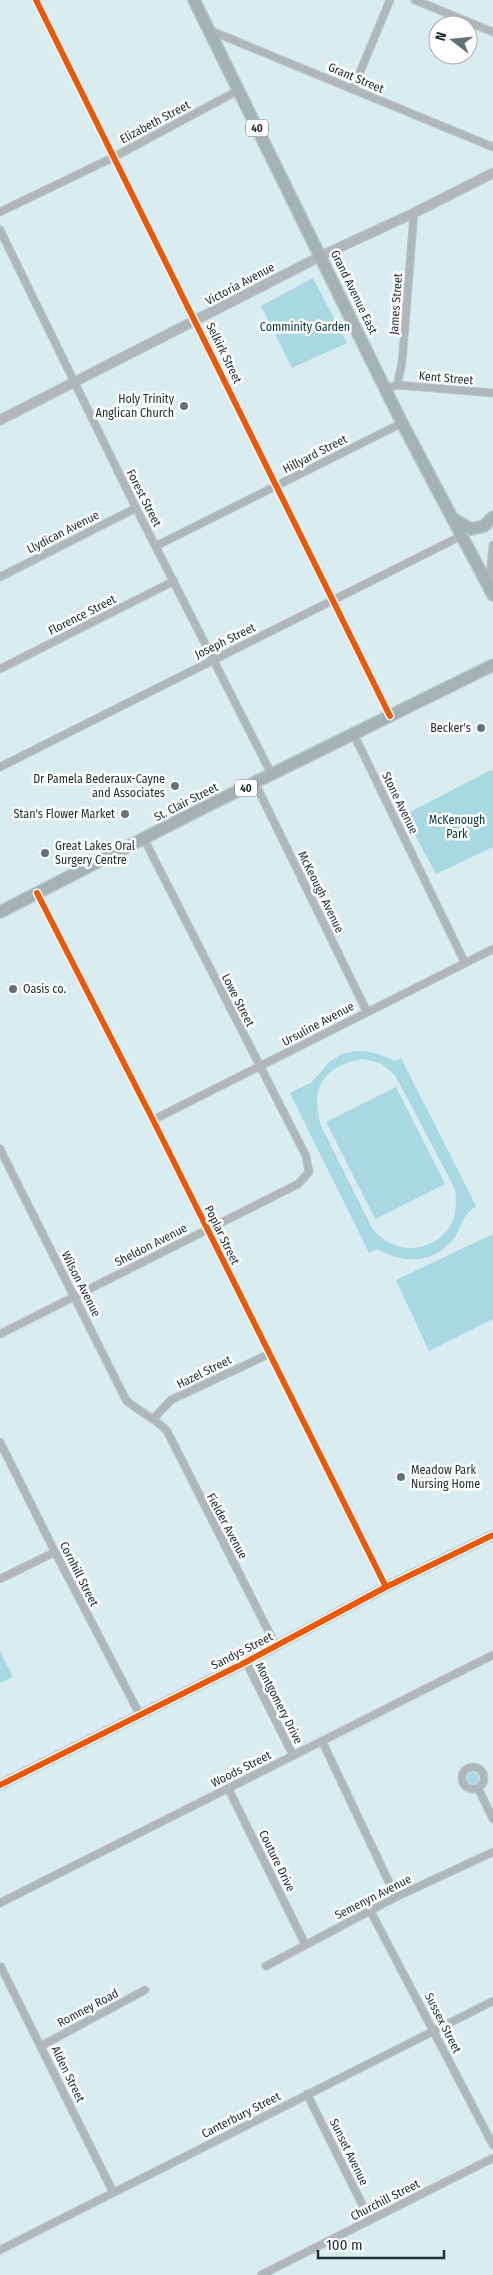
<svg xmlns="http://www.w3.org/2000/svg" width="493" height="2275" font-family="'Fira Sans Condensed',sans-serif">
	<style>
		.green { fill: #a8d9e2; fill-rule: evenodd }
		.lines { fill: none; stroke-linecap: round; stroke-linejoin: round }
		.minor-casing { stroke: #bac9cd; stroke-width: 9 }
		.tertiary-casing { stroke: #bac9cd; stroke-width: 11 }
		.primary-casing { stroke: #bac9cd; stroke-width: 14 }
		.minor { stroke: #b0b7b9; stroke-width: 7 }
		.tertiary { stroke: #b0b7b9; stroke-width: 9 }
		.primary { stroke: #a6b1b2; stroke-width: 11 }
		.cycleway-casing { stroke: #fff; stroke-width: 9 }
		.cycleway { stroke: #e8590c; stroke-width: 6 }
		.poi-dot { fill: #627276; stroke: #fff; stroke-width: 2 }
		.labels { text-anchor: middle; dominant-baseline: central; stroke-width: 5; stroke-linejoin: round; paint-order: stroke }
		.shield { fill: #fff; stroke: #646e70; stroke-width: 1 }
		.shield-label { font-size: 11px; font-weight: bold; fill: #223033 }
		.street-label { font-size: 12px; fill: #223033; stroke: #fff }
		.park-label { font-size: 12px; fill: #07353c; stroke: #fff }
		.poi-label { font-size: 12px; fill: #223033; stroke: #fff; text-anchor: end }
	</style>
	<rect width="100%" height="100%" fill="#d9edf1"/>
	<path class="green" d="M313 278 347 343 292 368 261 306Z
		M493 769V847L436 874 404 815Z
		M355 1051C371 1051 381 1054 395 1061L401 1058 476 1206C460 1217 463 1228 452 1241 431 1265 402 1263 377 1249L369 1253 290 1093 312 1082 330 1061 342 1054ZM362 1059 380 1063 395 1075 455 1189C456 1199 457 1210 453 1220 445 1241 419 1253 397 1246 387 1243 379 1236 372 1228L321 1126C310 1088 323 1066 362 1059Z
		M396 1087 445 1184 375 1219 326 1122Z
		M493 1234V1319L429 1351 396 1280Z
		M0 1651 13 1677 0 1683Z
		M467 1778a6 6 0 1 1 12 0a6 6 0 1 1-12 0Z"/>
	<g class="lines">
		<defs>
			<path id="minor" d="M36 0 390 716
				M415 0 493 32
				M209 30 493 147
				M353 89 390 0
				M0 212 114 157 239 90
				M0 230 136 508 272 775
				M397 385 402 363 414 213
				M386 389 397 385 493 393
				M156 546 402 423
				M0 577 136 508
				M489 586 493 545
				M0 669 174 581
				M354 735 465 963
				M0 767 461 536
				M255 783 367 1012
				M37 893 153 1120 386 1587
				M153 1120 493 949
				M0 1149 126 1400C139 1412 155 1418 167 1431L276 1646
				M0 1334 298 1184 309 1172 306 1156 144 839
				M154 1418 171 1400 269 1354
				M0 1442 55 1552 140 1715
				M0 1579 55 1552
				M246 1662 293 1755
				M322 1741 396 1897
				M462 1778a11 11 0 1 1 22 0a11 11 0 1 1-22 0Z
				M228 1788 305 1944
				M478 1788 493 1819
				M0 1903 493 1655
				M371 1912 493 2145
				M266 1966 396 1897 493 1852
				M1 1967 113 2192
				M41 2046 145 1990
				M307 2094 370 2220
				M0 2250 493 2001
				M261 2275 493 2158"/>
			<path id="tertiary" d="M0 420 321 256 414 213 493 173
				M0 1785 246 1662 386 1587 493 1535"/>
			<path id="primary" d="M194 0 402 423 493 595
				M452 518 471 529 484 526 493 517
				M0 912 203 808 493 665"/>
		</defs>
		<use href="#minor" class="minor-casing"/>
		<use href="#tertiary" class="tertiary-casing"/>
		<use href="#primary" class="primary-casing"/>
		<use href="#minor" class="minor"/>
		<use href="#tertiary" class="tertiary"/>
		<use href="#primary" class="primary"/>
		<defs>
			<path id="cycleway" d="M36 0 390 716
				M37 893 153 1120 386 1587
				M0 1785 246 1662 386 1587 493 1535"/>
		</defs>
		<use href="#cycleway" class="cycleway-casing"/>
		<use href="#cycleway" class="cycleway"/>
	</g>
	<g class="poi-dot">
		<circle cx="184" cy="406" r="5"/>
		<circle cx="481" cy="728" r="5"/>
		<circle cx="175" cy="786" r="5"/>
		<circle cx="125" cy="814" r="5"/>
		<circle cx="45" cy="853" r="5"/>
		<circle cx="13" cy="989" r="5"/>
		<circle cx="401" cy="1477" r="5"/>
	</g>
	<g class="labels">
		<g class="shield">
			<rect x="246" y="119.5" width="22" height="17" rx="4"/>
			<rect x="235" y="779.5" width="22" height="17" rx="4"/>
		</g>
		<g class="shield-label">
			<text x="257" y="128">40</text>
			<text x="246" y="788">40</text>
		</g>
		<g class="street-label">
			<text transform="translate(356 78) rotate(23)">Grant Street</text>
			<text transform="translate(155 122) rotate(-28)">Elizabeth Street</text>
			<text transform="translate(240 284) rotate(-28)">Victoria Avenue</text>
			<text transform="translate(354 292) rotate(64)">Grand Avenue East</text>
			<text transform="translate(396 304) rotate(-86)">James Street</text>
			<text transform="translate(224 353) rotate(64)">Selkirk Street</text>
			<text transform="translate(446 378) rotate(5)">Kent Street</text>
			<text transform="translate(315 454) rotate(-27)">Hillyard Street</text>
			<text transform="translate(144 498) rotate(63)">Forest Street</text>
			<text transform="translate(63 532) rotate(-27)">Llydican Avenue</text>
			<text transform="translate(82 615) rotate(-27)">Florence Street</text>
			<text transform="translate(225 641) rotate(-26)">Joseph Street</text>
			<text transform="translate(186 802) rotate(-27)">St. Clair Street</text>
			<text transform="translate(400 803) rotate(64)">Stone Avenue</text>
			<text transform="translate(321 892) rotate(64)">McKeough Avenue</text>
			<text transform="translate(238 1000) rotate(63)">Lowe Street</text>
			<text transform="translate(318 1024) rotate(-28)">Ursuline Avenue</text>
			<text transform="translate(222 1235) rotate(64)">Poplar Street</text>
			<text transform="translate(151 1245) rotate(-27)">Sheldon Avenue</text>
			<text transform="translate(81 1284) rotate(63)">Wilson Avenue</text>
			<text transform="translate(204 1372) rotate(-26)">Hazel Street</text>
			<text transform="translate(227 1526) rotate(62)">Fielder Avenue</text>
			<text transform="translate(79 1574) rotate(63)">Cornhill Street</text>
			<text transform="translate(242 1651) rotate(-27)">Sandys Street</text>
			<text transform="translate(279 1703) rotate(63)">Montgomery Drive</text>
			<text transform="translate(241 1769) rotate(-27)">Woods Street</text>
			<text transform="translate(277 1861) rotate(64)">Couture Drive</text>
			<text transform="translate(373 1897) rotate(-27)">Semenyn Avenue</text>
			<text transform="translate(88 2008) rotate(-28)">Romney Road</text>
			<text transform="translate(443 2023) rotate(63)">Sussex Street</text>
			<text transform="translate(68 2074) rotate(64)">Alden Street</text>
			<text transform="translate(241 2115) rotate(-27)">Canterbury Street</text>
			<text transform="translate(349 2152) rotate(64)">Sunset Avenue</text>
			<text transform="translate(385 2200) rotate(-27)">Churchill Street</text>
		</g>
		<g class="park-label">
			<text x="305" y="327">Comminity Garden</text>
			<text x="457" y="820">McKenough<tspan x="457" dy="14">Park</tspan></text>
		</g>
		<g class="poi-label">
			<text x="174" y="399">Holy Trinity<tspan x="174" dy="14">Anglican Church</tspan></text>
			<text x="471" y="728">Becker's</text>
			<text x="165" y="779">Dr Pamela Bederaux-Cayne<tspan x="165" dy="14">and Associates</tspan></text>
			<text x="115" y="814">Stan's Flower Market</text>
			<text x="55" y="846" text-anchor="start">Great Lakes Oral<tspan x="55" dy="14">Surgery Centre</tspan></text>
			<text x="23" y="989" text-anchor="start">Oasis co.</text>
			<text x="411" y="1470" text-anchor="start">Meadow Park<tspan x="411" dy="14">Nursing Home</tspan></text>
		</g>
	</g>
	<g transform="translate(453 40) rotate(286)"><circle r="24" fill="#ffffff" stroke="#a7acad"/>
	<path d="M0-4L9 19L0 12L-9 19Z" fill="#627276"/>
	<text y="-8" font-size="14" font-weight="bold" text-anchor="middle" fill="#223033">N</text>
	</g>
	<path d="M318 2250v8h126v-8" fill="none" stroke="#223033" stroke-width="2.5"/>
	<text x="326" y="2250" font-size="15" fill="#223033" stroke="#ffffff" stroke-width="4" paint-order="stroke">100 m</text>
</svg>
